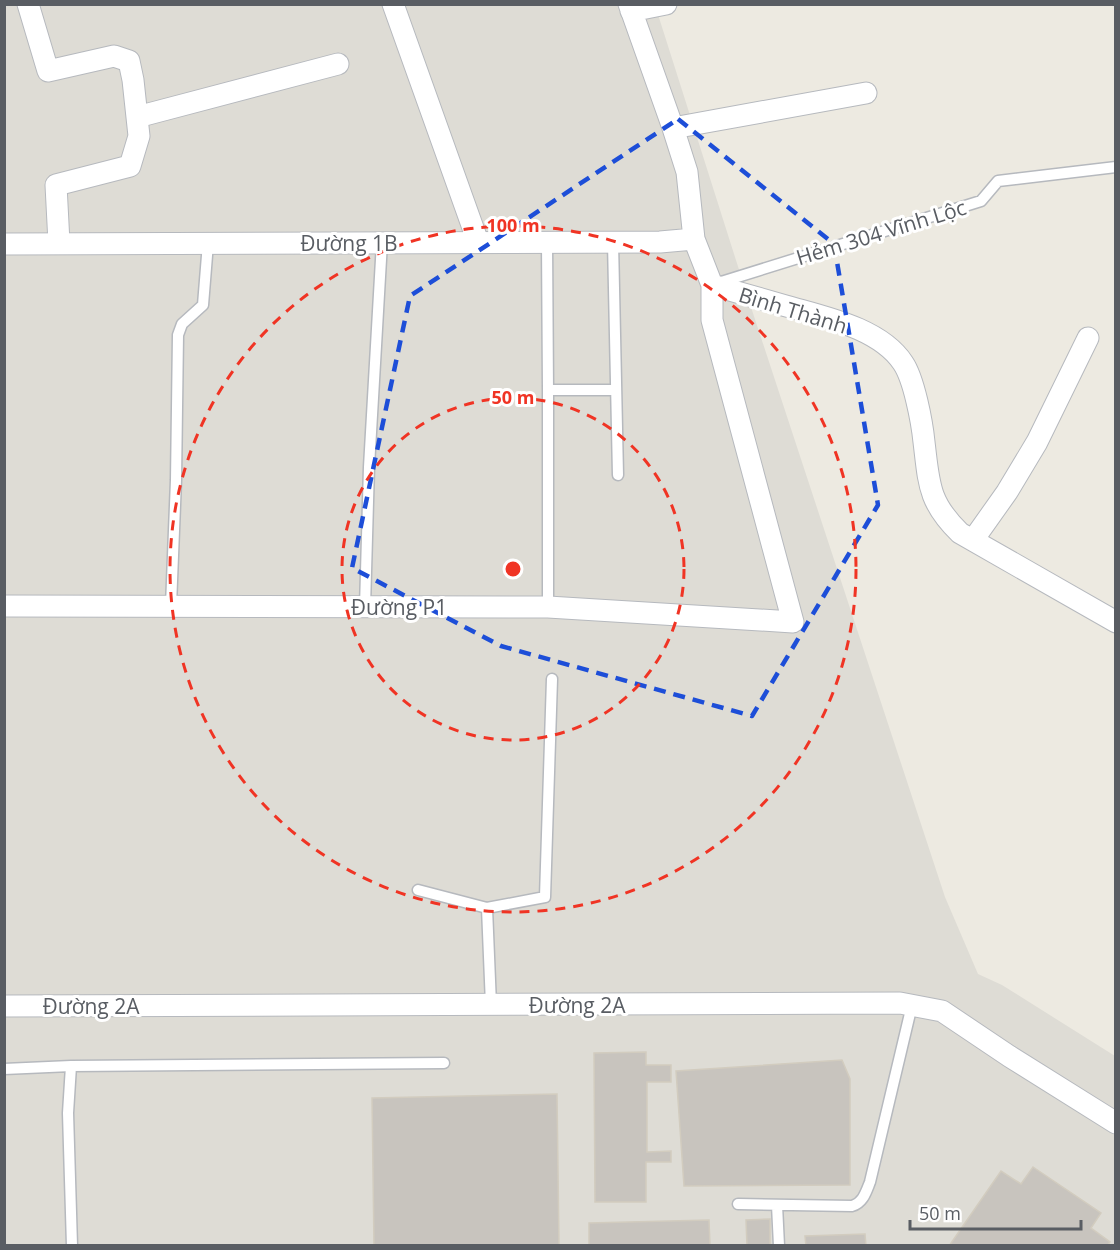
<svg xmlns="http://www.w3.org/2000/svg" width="1120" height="1250" font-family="'Open Sans',sans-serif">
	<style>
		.industrial { fill: #dedcd5 }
		.building { fill: #c8c4be; stroke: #d2ccbf; stroke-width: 1.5 }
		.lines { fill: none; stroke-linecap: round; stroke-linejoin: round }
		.service-casing { stroke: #b6b9be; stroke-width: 13 }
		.minor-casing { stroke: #b6b9be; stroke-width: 23 }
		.service { stroke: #fff; stroke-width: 10 }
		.minor { stroke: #fff; stroke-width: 21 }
		.marked { fill: none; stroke: #1d4ed8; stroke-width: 4.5; stroke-dasharray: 12 8; stroke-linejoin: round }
		.ring { fill: none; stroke: #f03424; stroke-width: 3; stroke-dasharray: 10 8 }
		.labels { text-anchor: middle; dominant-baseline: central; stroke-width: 6; stroke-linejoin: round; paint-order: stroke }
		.street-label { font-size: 21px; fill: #595d63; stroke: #fff }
		.centre { fill: #f03424; stroke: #fff; stroke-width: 3 }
		.ring-label { font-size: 18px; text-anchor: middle; font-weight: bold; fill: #f03424; stroke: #fff; stroke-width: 6; stroke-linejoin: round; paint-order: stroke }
	</style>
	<rect width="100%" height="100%" fill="#edeae1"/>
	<path class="industrial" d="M5 5H655L748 298 945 897 978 974 1002 985 1115 1056V1245L5 1246Z"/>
	<path class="building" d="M646 1052V1065H671V1082H647V1152L671 1151V1162H646V1202H595L594 1053Z
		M842 1060 850 1079V1185L684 1186 676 1071Z
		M557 1094 559 1246H374L372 1098Z
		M1033 1167 1101 1213 1091 1228 1110 1242 1107 1246H949L1001 1171 1021 1184Z
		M770 1219V1246H747L746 1220Z
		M709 1220 710 1246H589V1223Z
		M865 1234 866 1246H806L805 1236Z"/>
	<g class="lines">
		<defs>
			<path id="service" d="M547 242 548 390H616
				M613 242 618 475
				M718 283 981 201 998 181 1116 167
				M171 606 176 480 178 335 182 324 203 305 208 243
				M365 607 369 467 382 242
				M548 607V390
				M418 890 487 908
				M491 1005 487 908 545 897 552 679
				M71 1066 444 1063
				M4 1069 71 1066 68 1113 72 1246
				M738 1204 852 1206C863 1203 866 1192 870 1182L912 1005
				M777 1205 779 1246"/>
			<path id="minor" d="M28 4 48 71 114 56 129 61 133 80 139 136 130 166 56 185 59 243
				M393 4 478 242
				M629 4 673 128 687 172 694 239 712 285C737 292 762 299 786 306 824 317 880 328 903 363 914 379 922 422 924 442 929 483 928 502 960 533L1116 622
				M631 11 666 4
				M137 117 338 64
				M673 128 866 93
				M4 244 660 242 694 239
				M973 540 1007 492 1037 442 1088 338
				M4 606 548 607 793 622 712 320V285
				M4 1006 900 1003 942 1011 1009 1056 1116 1123"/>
		</defs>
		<use href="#service" class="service-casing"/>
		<use href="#minor" class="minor-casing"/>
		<use href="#service" class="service"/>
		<use href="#minor" class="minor"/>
	</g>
	<path class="marked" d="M678 119 834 244 878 505 752 716 501 646 352 568 410 296Z"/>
	<g class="ring">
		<circle cx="513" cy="569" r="171"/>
		<circle cx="513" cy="569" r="343"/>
	</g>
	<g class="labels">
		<g class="street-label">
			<text transform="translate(881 232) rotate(-17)">Hẻm 304 Vĩnh Lộc</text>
			<text x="349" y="243">Đường 1B</text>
			<text transform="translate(793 310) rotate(17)">Bình Thành</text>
			<text x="399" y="607">Đường P1</text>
			<text x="577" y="1005">Đường 2A</text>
			<text x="91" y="1006">Đường 2A</text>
		</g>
	</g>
	<circle cx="513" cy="569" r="9" class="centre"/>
	<g class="ring-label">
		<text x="513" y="232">100 m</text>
		<text x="513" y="404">50 m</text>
	</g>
	<rect width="1120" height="1250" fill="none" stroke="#595d63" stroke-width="12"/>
	<path d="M910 1220v9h171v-9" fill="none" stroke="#595d63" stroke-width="3"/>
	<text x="919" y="1220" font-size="18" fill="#595d63" stroke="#ffffff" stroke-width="4.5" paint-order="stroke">50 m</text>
</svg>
